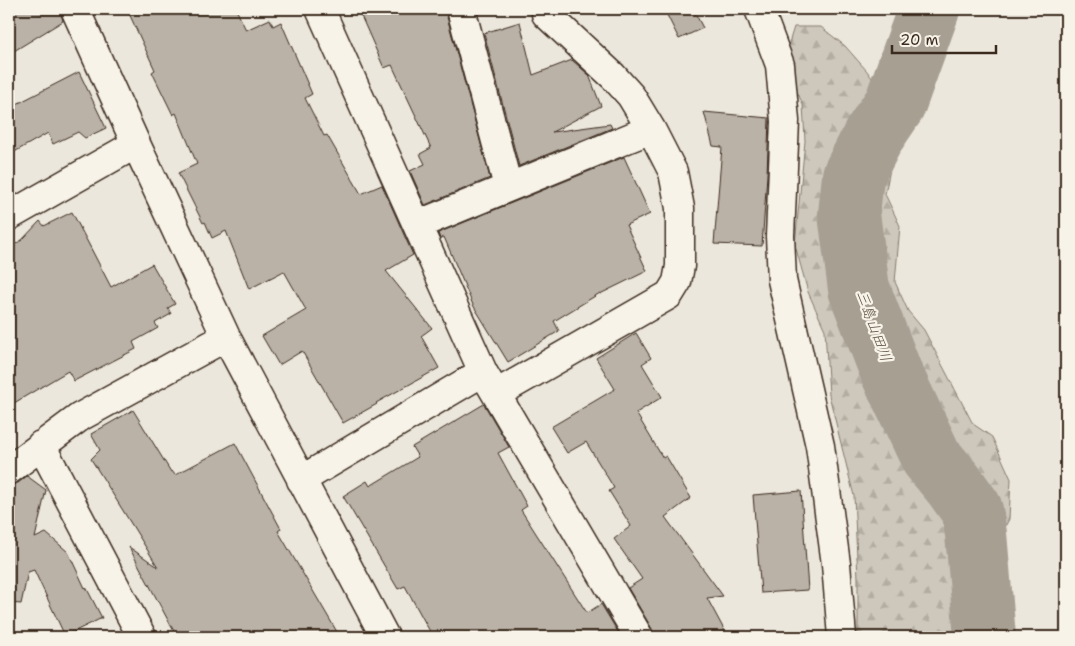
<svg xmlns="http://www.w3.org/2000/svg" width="1075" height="646" font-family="'Shantell Sans','Klee One',sans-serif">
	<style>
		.forest { fill: url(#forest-firs); stroke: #84796d }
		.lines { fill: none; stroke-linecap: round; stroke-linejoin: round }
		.river { stroke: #a89f93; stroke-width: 62 }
		.building { fill: #bab2a7; stroke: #3b2a1e }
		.minor-casing { stroke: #3b2a1e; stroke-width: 31 }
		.minor { stroke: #f7f3e8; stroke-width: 28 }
		.labels { text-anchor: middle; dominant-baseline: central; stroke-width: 4.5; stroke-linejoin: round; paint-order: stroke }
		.water-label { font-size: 15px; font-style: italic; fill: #615347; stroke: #f7f3e8 }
	</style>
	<defs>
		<pattern id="forest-firs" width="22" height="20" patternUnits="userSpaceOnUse" patternTransform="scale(1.25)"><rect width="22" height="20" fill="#cec8bc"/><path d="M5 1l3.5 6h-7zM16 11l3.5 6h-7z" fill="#b2aca1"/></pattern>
	</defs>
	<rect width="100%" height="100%" fill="#ece7dc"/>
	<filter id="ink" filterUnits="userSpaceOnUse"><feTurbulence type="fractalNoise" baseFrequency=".02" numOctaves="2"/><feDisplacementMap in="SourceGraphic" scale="10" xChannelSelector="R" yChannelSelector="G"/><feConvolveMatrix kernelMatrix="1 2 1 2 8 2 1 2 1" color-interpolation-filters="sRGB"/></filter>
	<g filter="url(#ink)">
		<path class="forest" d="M794 27H821L845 46 867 71 883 94 897 135 885 194 900 226 895 282 908 311 924 330 973 424 992 437 1011 479 1009 519 993 550 956 596 959 616 972 637H858V578L854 496 829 395 825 330 808 292 795 245 805 141 803 105 791 77 788 46Z"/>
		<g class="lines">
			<path class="river" d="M929 9 895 104 874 135 853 176 849 214 859 289 891 372 931 457 955 486 972 510 976 534 985 637"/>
		</g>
		<path class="building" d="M9 9H60L63 21 9 54Z
			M127 9H236L246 30 270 19 273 26 281 22 312 94 305 98 324 136 327 135 361 194 382 185 413 255 386 271 432 328 421 336 439 368 376 403 377 404 343 423 302 351 279 365 262 336 306 310 284 271 249 289 226 231 212 238 205 222 203 223 178 173 197 164 176 113 173 115 152 72 155 70Z
			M358 9H446V13L490 178 425 205 410 171 425 164 420 154 431 148 392 65 384 68Z
			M664 9H693L703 28 679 39Z
			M520 22 533 75 572 60 589 75 601 106 552 132 610 124 612 128 519 166 484 33Z
			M79 72 106 128 85 138 78 132 53 144 48 133 9 155V108Z
			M704 112 769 118 767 175 762 246 714 244 722 147 713 146Z
			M624 157 650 214 626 225 647 271 600 294V293L554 321 559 331 508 362 473 305 444 237 440 239 438 233Z
			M72 212 111 287 152 264 175 304 168 308 171 314 155 323 158 328 133 342 136 349 74 381 68 371 9 406V248L22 240 40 221 44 226Z
			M636 333 651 358 642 364 662 397 636 413 663 458 666 456 691 498 665 517 723 596 707 598 728 637H655L652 629 628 588 642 579 614 539 631 526 609 491 614 488 586 442 567 453 551 427 615 389 596 358Z
			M484 404 509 447 498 453 527 506 521 510 587 613 601 604 621 637H433L405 586 398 589 343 496 367 481 370 486 418 457 412 447Z
			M133 410 171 472 172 471 175 475 235 443 281 529 278 531 340 637H177L129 547 158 567 91 459 100 450 91 434Z
			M27 476 46 490 35 538 46 533 68 552 85 588 86 587 102 618 65 636 34 570 28 572 21 604 9 603V485L18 483Z
			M801 491 808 590 761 593 753 495Z"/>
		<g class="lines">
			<defs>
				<path id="minor" d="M75 9 136 144 226 337 385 637
					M320 9 483 372 639 637
					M461 9 508 187
					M759 9 780 65 785 121 780 236 782 280 820 446 836 564 842 637
					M9 216 136 144
					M417 225 651 129
					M496 394 669 295 677 282 680 266V208L673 172 651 129 631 96 613 76 546 14
					M41 445 142 637
					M9 470 80 417 226 337
					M301 480 483 372"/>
			</defs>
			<use href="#minor" class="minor-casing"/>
			<use href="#minor" class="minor"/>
		</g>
	</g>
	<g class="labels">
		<g class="water-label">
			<text transform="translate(874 326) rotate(70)">三島山田川</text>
		</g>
	</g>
	<rect width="1075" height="646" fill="none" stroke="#f7f3e8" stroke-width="30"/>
	<rect x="15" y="15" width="1045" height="616" fill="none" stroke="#3b2a1e" stroke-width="2" filter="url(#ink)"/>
	<path d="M892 45v8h104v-8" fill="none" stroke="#3b2a1e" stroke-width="2.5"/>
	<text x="900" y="45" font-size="15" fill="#3b2a1e" stroke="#f7f3e8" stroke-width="4" paint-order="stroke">20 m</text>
</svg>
